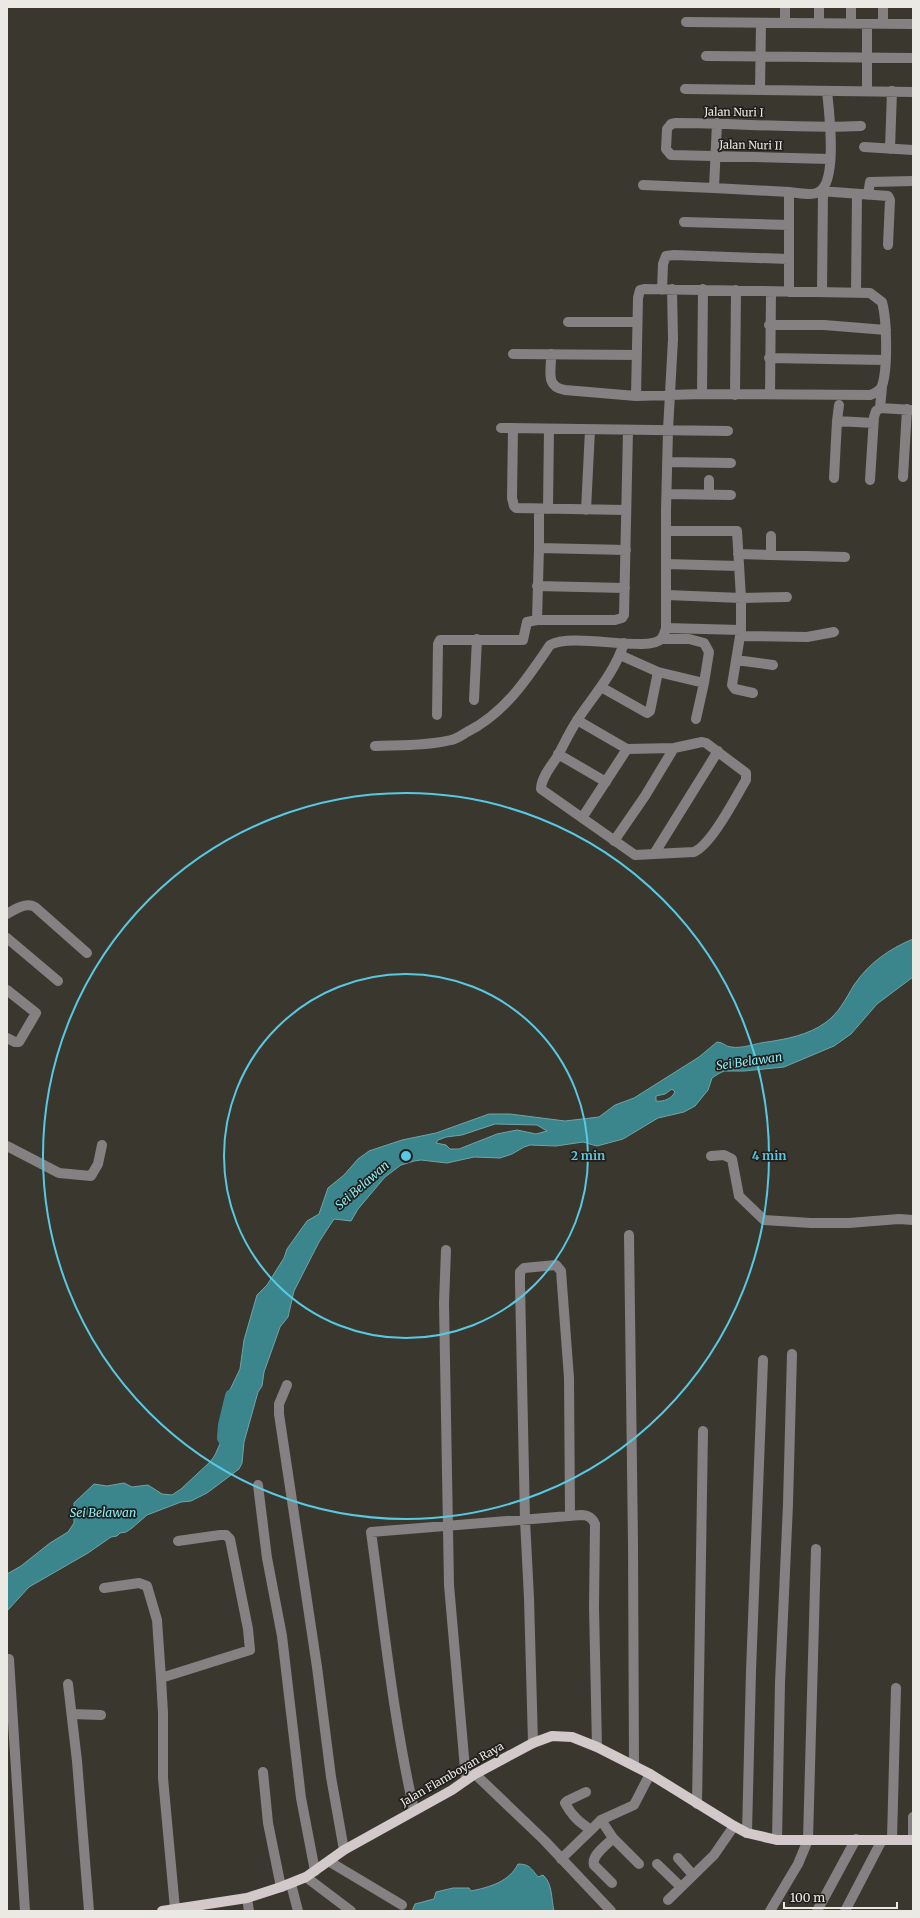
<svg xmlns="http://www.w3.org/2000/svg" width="920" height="1918" font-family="Merriweather,serif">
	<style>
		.water { fill: #3b868d; stroke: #70a4a7; fill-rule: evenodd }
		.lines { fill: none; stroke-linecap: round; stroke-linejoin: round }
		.river { stroke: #3b868d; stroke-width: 14 }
		.minor { stroke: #858081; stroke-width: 10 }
		.major { stroke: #d3c9cb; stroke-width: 10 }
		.ring { fill: none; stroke: #58c9e3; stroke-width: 2 }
		.labels { text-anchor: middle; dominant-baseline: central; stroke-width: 3.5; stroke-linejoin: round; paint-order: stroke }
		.street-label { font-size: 11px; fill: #ebe9e4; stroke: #201e1b }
		.water-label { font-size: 12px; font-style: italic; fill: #8eeff8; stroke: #201e1b }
		.centre { fill: #58c9e3; stroke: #201e1b; stroke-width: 2 }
		.ring-label { font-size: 12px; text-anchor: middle; font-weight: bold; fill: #58c9e3; stroke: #201e1b; stroke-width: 3.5; stroke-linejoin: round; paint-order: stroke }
	</style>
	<rect width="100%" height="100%" fill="#3a372f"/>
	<path class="water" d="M913 939V977L877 1004 851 1034 834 1046 784 1067 744 1071H724L718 1074 712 1078 708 1090 695 1106 684 1112 658 1118 623 1139 597 1146 583 1142 556 1146 530 1145 524 1147 512 1154 500 1158 474 1157 447 1163 421 1160 414 1161 401 1165 385 1177 358 1209 351 1221 334 1219 319 1242 294 1291 288 1317 280 1327 264 1372 262 1386 258 1392 244 1442 242 1463 239 1469 207 1493 191 1501 181 1502 147 1515 132 1528 126 1532 120 1533 117 1536 111 1537 88 1553 29 1587 7 1611V1574L21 1566 50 1543 68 1532 74 1523V1503L94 1484 107 1486 124 1483 132 1487 148 1485 162 1494 172 1495 181 1489 211 1461 215 1455 223 1437V1424L228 1416 227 1396 240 1369 244 1340 257 1295 267 1285 284 1258 287 1249 307 1221 319 1214 328 1188 344 1175 358 1159 369 1151 402 1140 436 1133 489 1114H510L565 1121 599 1117 615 1105 634 1098 699 1057 717 1042C723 1042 726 1047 731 1047 743 1049 756 1043 767 1042 787 1039 808 1035 825 1023 839 1013 845 1000 854 985 869 963 889 949 913 939ZM672 1089 675 1092C671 1099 664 1102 656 1101V1096L665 1094ZM495 1124 537 1125 547 1131 536 1134 517 1130 497 1134 459 1149H450L446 1145 436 1143 438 1140 446 1137 462 1135Z
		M518 1864C529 1864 531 1868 538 1877L543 1875C553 1884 551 1899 554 1911H412L415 1904 434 1899 436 1892 453 1888H469L471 1891C490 1887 509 1882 518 1864Z"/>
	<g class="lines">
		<path class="river" d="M224 1438 225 1425 232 1396"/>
		<path class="minor" d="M785 7V23
			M851 7V23
			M686 22 913 24
			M819 23V7
			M867 24V91
			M883 24V7
			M706 56 913 58
			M685 89 913 92
			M760 90 761 23
			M717 123 714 188 789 192
			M864 147 913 150
			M890 149 892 91
			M830 159 671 155 666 149 667 129 671 124 676 123C738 123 800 129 861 126
			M643 185 714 188
			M820 191 888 196 890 200 888 245
			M868 195 870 182 913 181
			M684 222 789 225
			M662 290 663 264 666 256 674 255 788 259
			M822 291 823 192
			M789 292V192C797 193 812 196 819 192 838 181 829 111 827 91
			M856 293 857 195
			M568 322H637
			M769 325H824L886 330
			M513 354 637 355
			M551 354C552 369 544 387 565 390L636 396 702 394 870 395C875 393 880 391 882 386 888 368 887 320 882 302L870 293 644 289 640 290 638 298 636 396
			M769 358 885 360
			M882 387 880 408 913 410
			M702 394 703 289
			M770 394 771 292
			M735 395 736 290
			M839 405 837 421 873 423
			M501 428 728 431
			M513 428 512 498 514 506 516 508 626 510
			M667 462 731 463
			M903 477 907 409
			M834 478 837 421
			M870 480 874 417 876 411 880 408
			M667 494 731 495
			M709 495V480
			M539 509V548L626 550
			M548 509 549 429
			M586 510 590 430
			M666 531H737L741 598V630L732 685 735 689 753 693
			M539 548 537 620H615L622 618 624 615 628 430
			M738 554 845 557
			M771 554V536
			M666 564 738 566
			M537 586 625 588
			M667 595 741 598 787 597
			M666 628 741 630
			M740 636 807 637 834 632
			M624 643C615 672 594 695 578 719 570 731 564 744 557 757 551 766 541 778 541 789L635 855 654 854 718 751
			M620 655 658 672 704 683 709 652 704 643 689 639H661
			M736 660 773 665
			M601 687 647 713 650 711 658 672
			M474 700 477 639
			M437 715 438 644 440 640H523L527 622 537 620
			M696 719 704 683
			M577 720 627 749 674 748 702 742 706 743 746 773V780C735 798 712 844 694 852L654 854
			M375 746C400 745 427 746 451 740 457 739 462 735 467 732 505 713 527 679 550 645 573 632 649 653 661 639 664 636 665 631 666 628V510L668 430 673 339 672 289
			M558 754 606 782
			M582 818 627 749
			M614 841 645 796 674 748
			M7 914C15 909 26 902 35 907L87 953
			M7 938 58 981
			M7 990 36 1013 19 1042H15L7 1038
			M7 1146 59 1173 91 1176 98 1164 102 1145
			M711 1156 724 1155 732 1159 739 1196 764 1220 811 1223H849L899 1219 913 1220
			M629 1235 633 1544 634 1766
			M446 1250 444 1303 449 1585 466 1780
			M287 1385 279 1404V1414L317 1667 331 1777 344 1850
			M258 1485 267 1558 282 1636 301 1798 315 1871
			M104 1588 139 1583 147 1586 157 1620 161 1678
			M9 1659 25 1911
			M68 1684 77 1761 89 1911
			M72 1714 101 1715
			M533 1743 529 1598 525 1520 520 1284V1272L524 1268 556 1265 561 1271 569 1378 570 1516
			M263 1772 268 1823 281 1887
			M475 1774 544 1840 611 1911
			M586 1792 567 1801 565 1803C572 1816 579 1822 591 1830L601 1820
			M697 1804 703 1431
			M414 1810C393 1718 384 1625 371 1532L581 1515C588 1515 592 1517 595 1524L594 1607 597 1747
			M747 1833 751 1671 763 1360
			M613 1838 639 1864
			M892 1839 896 1688
			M777 1840 780 1683 788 1504 792 1354
			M913 1840V1817
			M678 1858 693 1875
			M561 1859 591 1830
			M330 1862 402 1905
			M657 1864 681 1887
			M306 1877 351 1911
			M612 1883 594 1865C591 1855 607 1845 613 1838L601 1820 634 1805 650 1774
			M291 1884 298 1911
			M247 1898 249 1911
			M668 1900 714 1855 734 1826
			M175 1909 163 1778V1713L161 1678 250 1650 248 1629 230 1539 226 1535H220L178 1541
			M770 1911 798 1864 808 1840 816 1549
			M817 1911 856 1839
			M845 1911 882 1840"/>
		<path class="major" d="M162 1911 247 1898 281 1887 306 1877 344 1850 452 1790 475 1774 533 1743 552 1736 572 1737 597 1747 650 1774 734 1826 747 1833 777 1840H913"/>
	</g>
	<g class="ring">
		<circle cx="406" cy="1156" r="182"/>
		<circle cx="406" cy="1156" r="363"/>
	</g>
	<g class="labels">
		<g class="street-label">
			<text transform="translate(734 112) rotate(1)">Jalan Nuri I</text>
			<text transform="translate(751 145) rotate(1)">Jalan Nuri II</text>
			<text transform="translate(452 1774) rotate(-30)">Jalan Flamboyan Raya</text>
		</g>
		<g class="water-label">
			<text transform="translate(749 1061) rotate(-8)">Sei Belawan</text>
			<text transform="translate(362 1185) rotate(-41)">Sei Belawan</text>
			<text x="103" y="1512">Sei Belawan</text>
		</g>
	</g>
	<circle cx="406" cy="1156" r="6" class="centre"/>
	<g class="ring-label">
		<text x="588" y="1160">2 min</text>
		<text x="769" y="1160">4 min</text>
	</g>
	<rect width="920" height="1918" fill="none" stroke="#ebe9e4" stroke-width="16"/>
	<path d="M784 1902v6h113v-6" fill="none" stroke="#ebe9e4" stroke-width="2"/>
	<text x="790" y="1902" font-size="12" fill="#ebe9e4" stroke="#201e1b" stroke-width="3" paint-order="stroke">100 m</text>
</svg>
